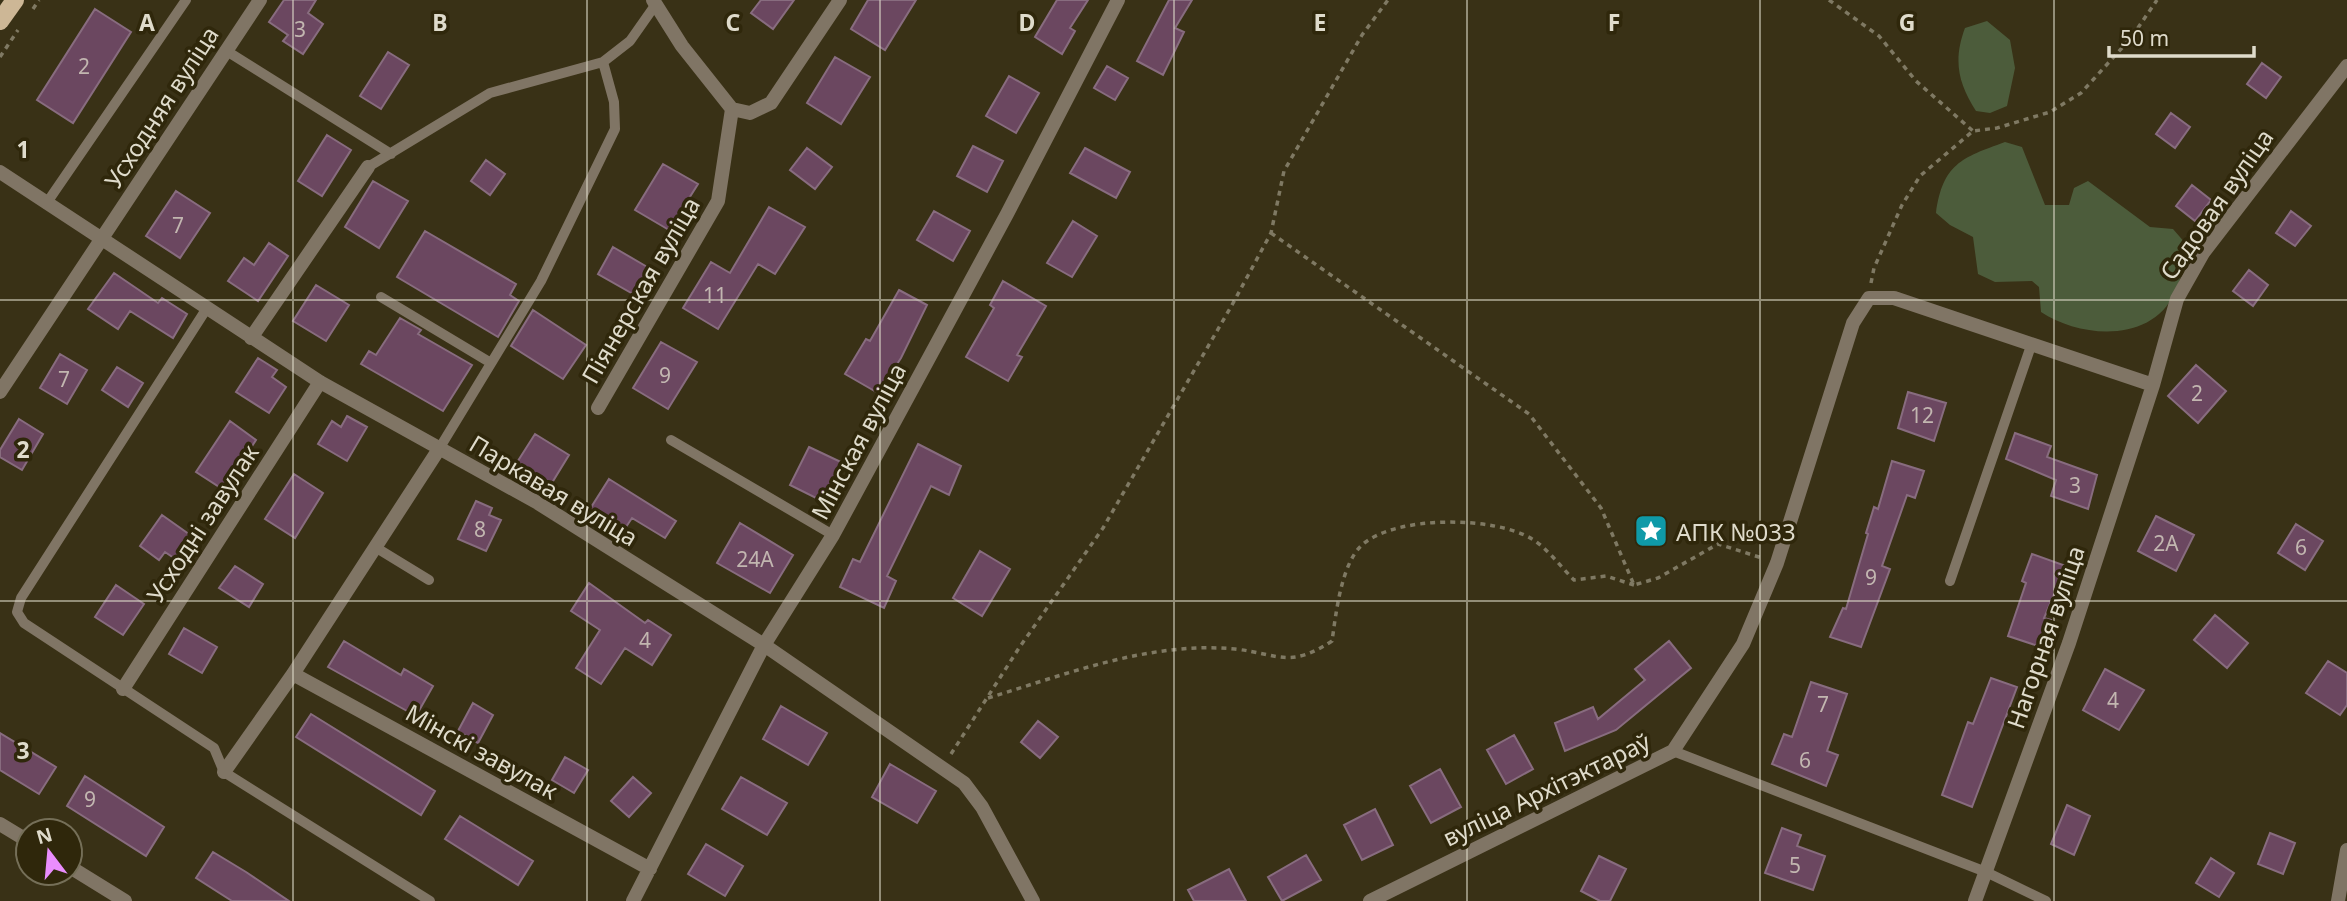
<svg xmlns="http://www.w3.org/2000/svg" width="2347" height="901" font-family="'Noto Sans',sans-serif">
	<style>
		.green { fill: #4c5c3b }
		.building { fill: #6b4760; stroke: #886c7f; stroke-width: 2 }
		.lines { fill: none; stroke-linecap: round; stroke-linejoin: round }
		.path { stroke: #7f7963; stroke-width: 3.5; stroke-dasharray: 5 5; stroke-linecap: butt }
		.lane { stroke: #807565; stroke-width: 10 }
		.street { stroke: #807565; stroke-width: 14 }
		.primary { stroke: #cdb796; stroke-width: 18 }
		.grid { fill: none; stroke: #dfdbcb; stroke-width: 2; stroke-opacity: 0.55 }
		.labels { text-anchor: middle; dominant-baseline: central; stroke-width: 7; stroke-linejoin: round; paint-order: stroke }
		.number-label { font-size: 21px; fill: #c2b6b0 }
		.street-label { font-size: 24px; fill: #dfdbcb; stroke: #2f270b }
		.poi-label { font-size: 24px; fill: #dfdbcb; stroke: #2f270b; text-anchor: start }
		.grid-label { font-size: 23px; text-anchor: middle; font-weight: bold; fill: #dfdbcb; stroke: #2f270b; stroke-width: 7; stroke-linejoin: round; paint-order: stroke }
	</style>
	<rect width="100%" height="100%" fill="#393116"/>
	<path class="green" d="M1987 21 2010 40 2015 68 2007 106 1990 113 1976 111C1958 83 1953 60 1965 28Z
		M2005 142 2022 147 2045 205H2069L2074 188 2088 181 2150 227 2173 229 2186 244C2184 260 2182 278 2175 292 2152 344 2080 338 2041 312L2039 287 2032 281 1995 282 1978 274 1973 237 1950 225 1936 213C1943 164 1961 158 2005 142Z"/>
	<path class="building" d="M284 0H316L308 13 323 24 303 54 283 41 288 35 269 22Z
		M761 0H794L773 29 751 13Z
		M868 0H916L885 50 851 29Z
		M1057 0H1088L1070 28 1075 31 1062 54 1035 37Z
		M1169 0H1192L1175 28 1184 32 1163 75 1137 61Z
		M95 9 131 32 73 123 37 100Z
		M388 52 409 65 381 109 360 96Z
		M835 57 870 77 841 124 807 103Z
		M2262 63 2281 77 2266 98 2247 84Z
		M1107 66 1128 78 1115 100 1094 88Z
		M1009 76 1039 93 1016 133 986 116Z
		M2171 113 2190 127 2175 148 2156 134Z
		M327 135 351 150 322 196 298 181Z
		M973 146 1003 161 987 192 957 176Z
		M807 148 832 167 815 189 790 170Z
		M1085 148 1130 172 1116 198 1070 173Z
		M486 160 505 174 490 195 471 181Z
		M663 164 698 184 669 230 635 210Z
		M373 181 408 201 379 248 345 227Z
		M2192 185 2211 200 2195 221 2176 206Z
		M176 191 210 213 180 258 146 236Z
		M769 207 805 227 775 274 758 264 718 329 683 308 711 262 730 273Z
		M934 211 970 231 953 261 917 240Z
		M2291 211 2311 226 2295 246 2276 233Z
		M1073 221 1097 236 1072 277 1047 263Z
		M425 231 516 284 510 295 519 301 498 337 397 277Z
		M269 243 288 256 258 301 228 281 244 258 254 265Z
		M613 247 649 268 633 294 598 274Z
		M2249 270 2268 285 2253 306 2233 291Z
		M114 273 158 303 162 298 187 314 173 338 130 311 118 329 88 309Z
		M1003 281 1046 306 1017 355 1022 357 1008 381 966 357 994 308 990 305Z
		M316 285 349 305 326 341 293 321Z
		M899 290 927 305 901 358 878 393 845 374 866 339 870 341Z
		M533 310 586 345 563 379 511 346Z
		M400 318 421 330 418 334 472 365 443 411 361 364 369 351 376 355Z
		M661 342 697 362 668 409 633 388Z
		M60 354 87 370 67 404 40 388Z
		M258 358 277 370 272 377 286 387 269 413 236 392Z
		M2196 365 2226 391 2198 423 2168 396Z
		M117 367 143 383 128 407 102 390Z
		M1908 392 1946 403 1934 441 1898 428Z
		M347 416 367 427 347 461 318 444 332 421 341 427Z
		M19 419 43 434 22 470 0 457V450Z
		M230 421 256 440 224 490 196 472Z
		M2015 433 2051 446 2047 457 2097 475 2088 509 2051 496 2056 480 2006 459Z
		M535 434 569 455 550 486 516 464Z
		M918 444 961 466 949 495 931 486 887 576 896 581 884 608 840 587 853 559 860 562Z
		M809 447 843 463 824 502 790 485Z
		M1892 461 1924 471 1915 498 1907 495 1882 566 1890 569 1861 647 1830 637 1843 608 1846 609 1868 534 1866 533 1874 507 1878 509Z
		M294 474 323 493 295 538 265 519Z
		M609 479 676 521 665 538 632 518 624 530 590 509Z
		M476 501 492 508 489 515 501 520 486 551 458 539Z
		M162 515 193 537 177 560 165 552 159 560 140 546Z
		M2156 516 2194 535 2176 571 2138 551Z
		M740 523 793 555 770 593 717 563Z
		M2296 524 2323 541 2305 570 2278 553Z
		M980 551 1010 569 982 616 953 598Z
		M2032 554 2066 566 2044 618 2051 620 2041 647 2008 636 2026 583 2022 581Z
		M235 566 263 584 249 607 219 588Z
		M589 583 645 623 648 620 671 635 652 665 625 648 601 684 576 668 600 630 571 611Z
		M116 585 144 604 123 635 95 617Z
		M2215 615 2248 643 2227 668 2194 640Z
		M184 628 217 647 202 673 169 654Z
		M344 641 401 675 404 669 433 686 416 716 328 667Z
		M1669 641 1691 668 1616 730 1565 751 1555 723 1593 707 1598 719 1645 680 1635 669Z
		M2328 661 2347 673V705L2340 715 2306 693Z
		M2105 669 2144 690 2119 730 2083 710Z
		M1991 678 2017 687 1972 807 1942 795 1968 722 1973 724Z
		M1811 682 1847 694 1827 751 1838 755 1826 786 1772 764 1784 734 1792 737Z
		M473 703 493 715 478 743 458 731Z
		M781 706 827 733 808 765 763 739Z
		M311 714 435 791 421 815 296 737Z
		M1038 721 1058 737 1040 758 1021 742Z
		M0 733 56 767 39 794 0 770Z
		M1514 735 1533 769 1506 784 1487 750Z
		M565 757 588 770 574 793 552 780Z
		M890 764 936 791 917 823 872 797Z
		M1440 769 1461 807 1431 823 1410 786Z
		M85 776 164 827 146 856 67 806Z
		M633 777 651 793 629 817 611 801Z
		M741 777 787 803 767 835 722 809Z
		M2067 805 2090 816 2074 855 2051 844Z
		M1375 809 1393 845 1362 860 1344 825Z
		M460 816 533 861 518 885 445 839Z
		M1782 828 1801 835 1797 846 1825 856 1813 890 1765 873Z
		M2270 833 2295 843 2283 874 2258 864Z
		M706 844 743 866 725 896 688 874Z
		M213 852 246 872 289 901H232L196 878Z
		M1306 855 1321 880 1282 901 1268 877Z
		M1599 856 1626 869 1610 901H1600L1581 891Z
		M2211 858 2234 873 2219 897 2196 883Z
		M1229 869 1246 901H1194L1188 890Z"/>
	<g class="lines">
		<path class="path" d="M1829 0 1879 36 1916 81 1973 131
			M33 9 39 0
			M0 57 18 30
			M1271 233 1529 414 1601 508 1634 585 1658 578 1718 544 1762 558
			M1871 283 1874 268 1902 205 1920 176 1973 131 1997 128 2050 112 2081 93 2131 38 2157 0
			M988 698C1067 674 1150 641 1235 649 1279 654 1289 669 1332 641 1336 614 1341 564 1362 545 1395 515 1495 516 1532 539 1547 548 1561 567 1574 580L1606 576 1634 585
			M951 754 1019 648 1103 528 1232 305 1271 233 1284 171 1362 35 1388 0"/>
		<path class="lane" d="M225 50 391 154
			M603 62 630 41 656 4
			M368 167 490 93 603 62 614 102 615 129 541 281 439 449
			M46 204 186 0
			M381 297 491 363
			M207 308 21 598 17 612 24 623 214 748 224 772 430 901
			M671 440 833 535
			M375 547 429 580
			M1950 581 2032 343
			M1673 751 1986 872 2046 901"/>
		<path class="street" d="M653 0 682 46 732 109
			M0 172 320 382 538 503 764 645 964 783 982 807 1033 901
			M251 338 368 167
			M0 392 260 0
			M598 408 718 201 732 109 750 113 771 103 840 0
			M293 674 650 869
			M123 689 320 382
			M224 772 293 674 439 449
			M0 824 28 841
			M70 867 125 901
			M633 901 764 645 833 535 1007 214 1118 0
			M1370 901 1673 751 1743 644 1777 563 1853 323 1869 298H1894L2153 385
			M1975 901 2069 643 2153 385 2177 299 2203 253 2347 66
			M2338 901 2347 850"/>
		<path class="primary" d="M0 21 15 0"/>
	</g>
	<path class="grid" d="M293 0V901M587 0V901M880 0V901M1174 0V901M1467 0V901M1760 0V901M2054 0V901M0 300H2347M0 601H2347"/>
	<defs>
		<symbol id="sight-square" viewBox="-11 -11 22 22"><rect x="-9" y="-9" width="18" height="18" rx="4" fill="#0f9aa8" stroke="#2f270b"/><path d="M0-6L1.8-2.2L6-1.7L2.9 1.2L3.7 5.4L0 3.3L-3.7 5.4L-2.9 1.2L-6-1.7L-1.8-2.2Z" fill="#fff"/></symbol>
	</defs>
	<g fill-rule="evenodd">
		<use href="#sight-square" x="1632" y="512" width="38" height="38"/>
	</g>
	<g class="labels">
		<g class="number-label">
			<text x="300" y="29">3</text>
			<text x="84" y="66">2</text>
			<text x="178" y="225">7</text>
			<text x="715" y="295">11</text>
			<text x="665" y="375">9</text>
			<text x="64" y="379">7</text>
			<text x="2197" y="393">2</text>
			<text x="1922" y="415">12</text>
			<text x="2075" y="485">3</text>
			<text x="480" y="529">8</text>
			<text x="2166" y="543">2А</text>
			<text x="2301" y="547">6</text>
			<text x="755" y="559">24А</text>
			<text x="1871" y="577">9</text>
			<text x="645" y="640">4</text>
			<text x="2113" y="700">4</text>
			<text x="1823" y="704">7</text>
			<text x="1805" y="760">6</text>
			<text x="90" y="799">9</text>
			<text x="1795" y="865">5</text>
		</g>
		<g class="street-label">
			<text transform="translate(161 107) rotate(-57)">Усходняя вуліца</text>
			<text transform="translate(2216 204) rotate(-55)">Садовая вуліца</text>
			<text transform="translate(640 290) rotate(-60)">Піянерская вуліца</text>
			<text transform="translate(858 441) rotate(-62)">Мінская вуліца</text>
			<text transform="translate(554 490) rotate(31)">Паркавая вуліца</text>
			<text transform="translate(202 523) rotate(-57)">Усходні завулак</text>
			<text transform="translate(2045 637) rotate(-71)">Нагорная вуліца</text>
			<text transform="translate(482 751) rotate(29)">Мінскі завулак</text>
			<text transform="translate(1546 789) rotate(-26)">вуліца Архітэктараў</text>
		</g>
		<g class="poi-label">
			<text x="1676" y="531">АПК №033</text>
		</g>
	</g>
	<g class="grid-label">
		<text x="147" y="31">A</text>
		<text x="440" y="31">B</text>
		<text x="733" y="31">C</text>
		<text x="1027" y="31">D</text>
		<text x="1320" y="31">E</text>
		<text x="1614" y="31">F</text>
		<text x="1907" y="31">G</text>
		<text x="23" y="158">1</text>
		<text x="23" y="458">2</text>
		<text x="23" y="759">3</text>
	</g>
	<g transform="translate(49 852) rotate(344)"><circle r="33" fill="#2f270b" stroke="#756f58" stroke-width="2"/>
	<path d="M0-5L12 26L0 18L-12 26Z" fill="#ea8dfd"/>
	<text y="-10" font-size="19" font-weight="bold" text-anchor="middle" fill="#dfdbcb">N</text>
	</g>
	<path d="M2109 46v10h145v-10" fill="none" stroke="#dfdbcb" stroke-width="3.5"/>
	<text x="2120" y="46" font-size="21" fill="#dfdbcb" stroke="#2f270b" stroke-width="5" paint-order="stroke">50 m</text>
</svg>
